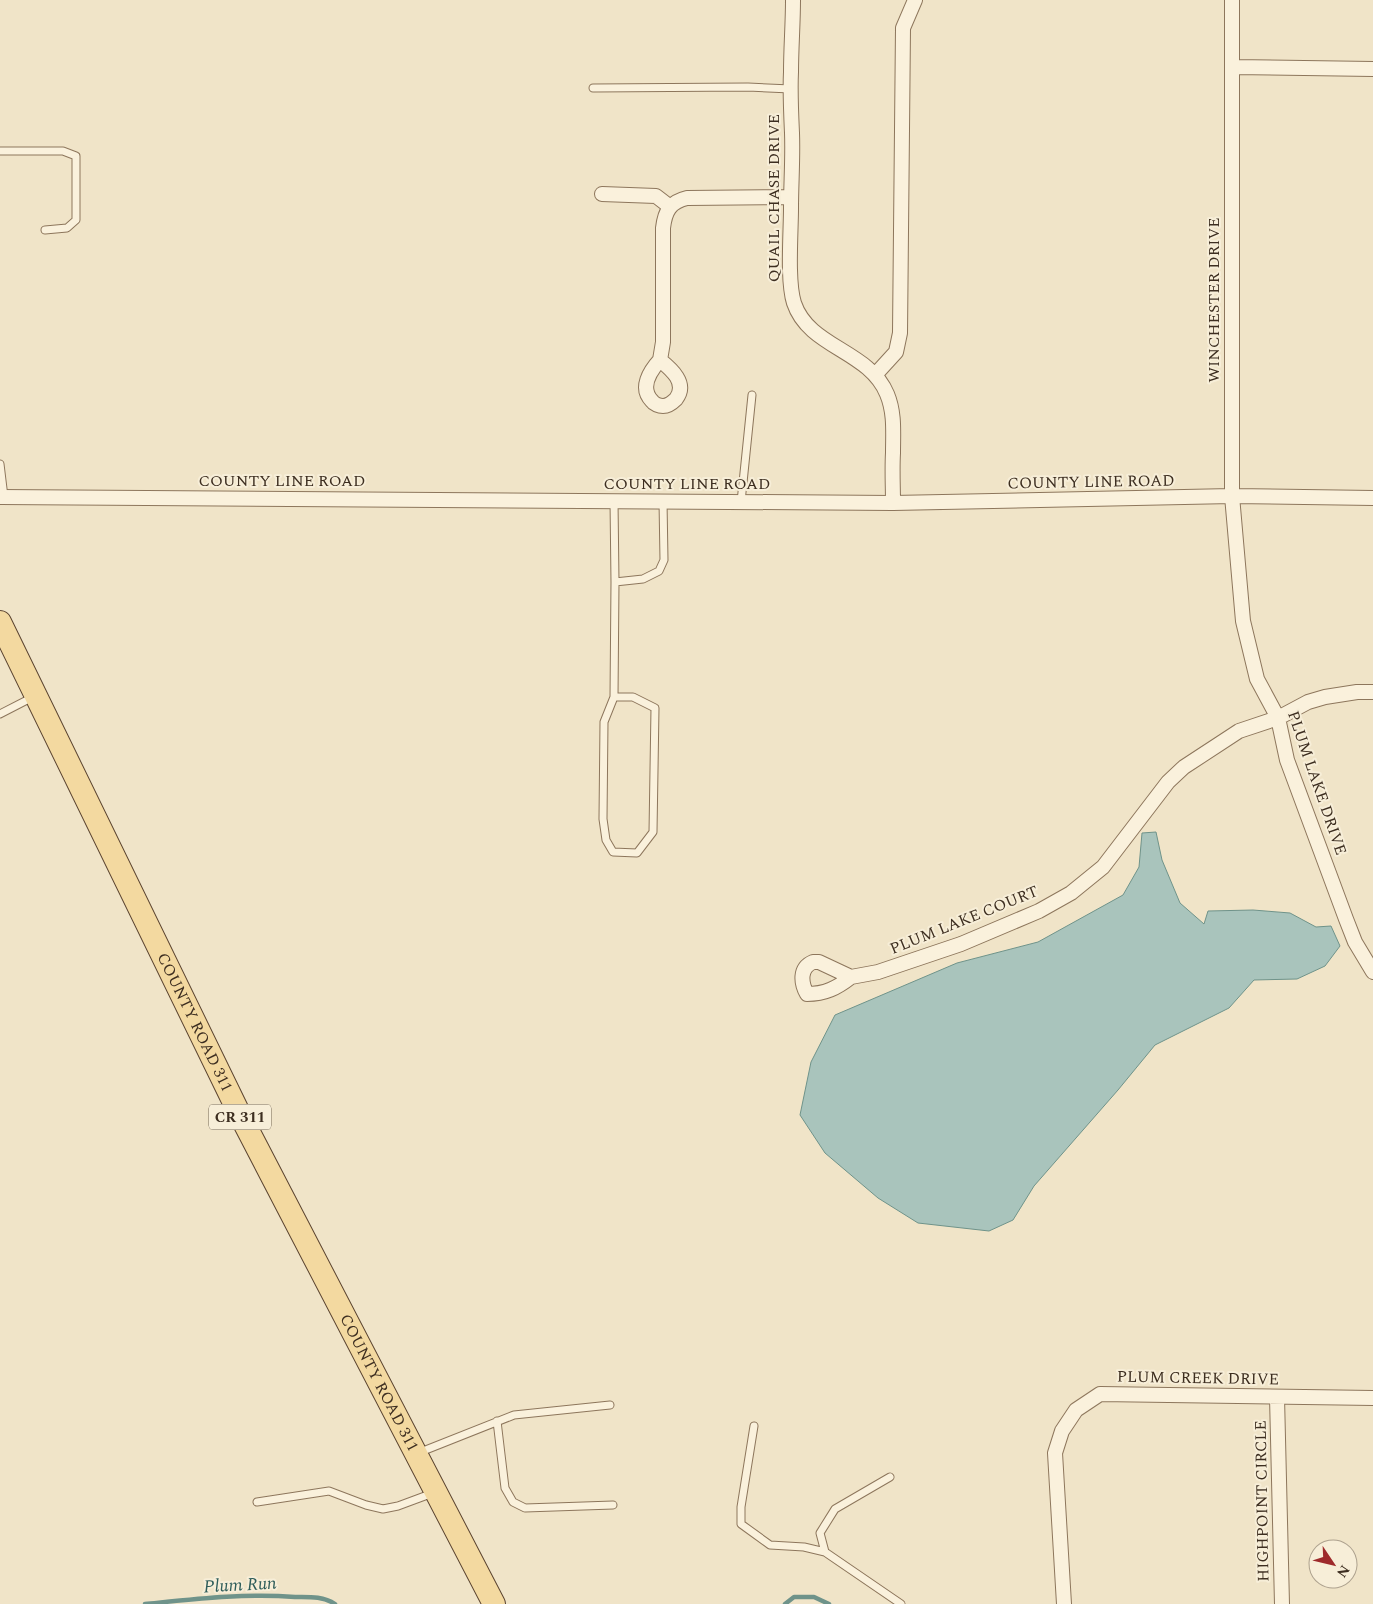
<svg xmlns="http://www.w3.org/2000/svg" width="1373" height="1604" font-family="Spectral,serif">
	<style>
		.water { fill: #a9c4bc; stroke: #6f938a }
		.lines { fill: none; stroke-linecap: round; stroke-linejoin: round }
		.stream { stroke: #6f938a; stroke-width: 4.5 }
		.service-casing { stroke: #8d765c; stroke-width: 9 }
		.minor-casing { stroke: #8d765c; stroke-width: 16 }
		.primary-casing { stroke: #5b4430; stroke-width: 24 }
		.service { stroke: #faf1dc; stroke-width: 7 }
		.minor { stroke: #faf1dc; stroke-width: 14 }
		.primary { stroke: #f3d9a0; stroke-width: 22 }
		.labels { text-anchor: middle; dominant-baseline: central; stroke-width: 4; stroke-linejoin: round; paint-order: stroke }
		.shield { fill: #f7eed8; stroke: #756857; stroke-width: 1 }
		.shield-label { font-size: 15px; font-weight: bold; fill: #3d2e20 }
		.street-label { font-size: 16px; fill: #3d2e20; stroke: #f7eed8 }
		.water-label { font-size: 18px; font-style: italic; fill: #2f5d5a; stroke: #f7eed8 }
	</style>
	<rect width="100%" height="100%" fill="#f0e4c8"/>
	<path class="water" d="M1156 832 1162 860 1180 903 1204 924 1208 911 1253 910 1290 913 1316 927 1331 926 1340 946 1325 966 1297 979 1254 980 1229 1008 1155 1045 1118 1090 1034 1186 1013 1220 989 1231 918 1223 878 1198 825 1153 800 1115 811 1062 835 1015 957 963 1038 942 1123 895 1139 867 1142 833Z"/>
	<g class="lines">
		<path class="stream" d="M145 1604C195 1599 245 1593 295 1597 309 1597 323 1596 335 1604
			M785 1604 794 1597H814L829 1604"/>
		<defs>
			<path id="service" d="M593 88 748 87 791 89
				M0 151H63L76 156V220L67 228 45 230
				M0 464 4 497
				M614 501 615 582 643 579 659 571 664 560 663 501
				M741 502 752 395
				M614 697 604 722 603 819 606 840 613 852 637 853 653 832 655 708 633 697H614L615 582
				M0 714 33 697
				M497 1421 505 1488 513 1502 525 1508 613 1505
				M754 1426 741 1507V1524L770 1545 804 1547 825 1552 901 1604
				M418 1453 514 1415 610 1405
				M257 1502 329 1491 366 1505 383 1509 398 1506 433 1493
				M825 1552 820 1533 835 1509 890 1477"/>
			<path id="minor" d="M793 0C793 24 791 48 791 72 790 92 791 112 792 133 793 158 791 184 791 208 791 233 787 281 794 303 809 348 869 350 887 394 895 413 893 433 893 453 892 470 893 486 893 503
				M1232 0V496L1243 621 1257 679 1278 718 1287 760 1346 919 1355 942 1373 972
				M1233 67 1373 69
				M602 194 656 196 669 206
				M660 360 663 342V228C665 211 670 202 687 198L791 197
				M660 360C671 369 688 383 676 399 673 402 668 406 663 406 659 406 654 404 652 401 639 388 650 371 660 360Z
				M875 375 896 352 900 333 903 28 915 0
				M0 497 893 503 1232 496 1373 498
				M813 962H819L851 977C837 988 825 994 807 994 801 983 799 968 813 962Z
				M851 977 878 972 961 944 1039 911 1071 893 1103 867 1168 782 1184 767 1239 731 1278 718 1308 702 1325 697 1357 692H1373
				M1277 1397 1282 1604
				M1064 1604 1055 1453 1062 1431 1076 1410 1100 1394 1373 1398"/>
			<g id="primary">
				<path id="s1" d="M0 622 239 1113 494 1604"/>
			</g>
		</defs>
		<use href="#service" class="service-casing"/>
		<use href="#minor" class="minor-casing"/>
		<use href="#primary" class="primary-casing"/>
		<use href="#service" class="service"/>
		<use href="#minor" class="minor"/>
		<use href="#primary" class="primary"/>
	</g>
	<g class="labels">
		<rect class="shield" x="209" y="1104.5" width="62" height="25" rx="4"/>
		<g class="shield-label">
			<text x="240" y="1117">CR 311</text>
		</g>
		<g class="street-label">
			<text transform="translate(774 198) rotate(-90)">QUAIL CHASE DRIVE</text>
			<text transform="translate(1214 300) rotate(-90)">WINCHESTER DRIVE</text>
			<text x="282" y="481">COUNTY LINE ROAD</text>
			<text transform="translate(1091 482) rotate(-1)">COUNTY LINE ROAD</text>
			<text x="687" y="484">COUNTY LINE ROAD</text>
			<text transform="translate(1317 783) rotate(71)">PLUM LAKE DRIVE</text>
			<text transform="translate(964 920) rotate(-22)">PLUM LAKE COURT</text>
			<text stroke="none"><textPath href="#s1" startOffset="445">COUNTY ROAD 311</textPath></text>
			<text transform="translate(1198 1378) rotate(1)">PLUM CREEK DRIVE</text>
			<text stroke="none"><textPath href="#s1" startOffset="850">COUNTY ROAD 311</textPath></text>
			<text transform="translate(1262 1501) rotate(-91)">HIGHPOINT CIRCLE</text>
		</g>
		<g class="water-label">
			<text transform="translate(240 1585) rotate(-3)">Plum Run</text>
		</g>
	</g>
	<g transform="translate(1333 1564) rotate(125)"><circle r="24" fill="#f7eed8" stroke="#ada18e"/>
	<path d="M0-4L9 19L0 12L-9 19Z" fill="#9e2a2b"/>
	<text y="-8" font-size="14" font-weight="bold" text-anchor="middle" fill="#3d2e20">N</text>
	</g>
</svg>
